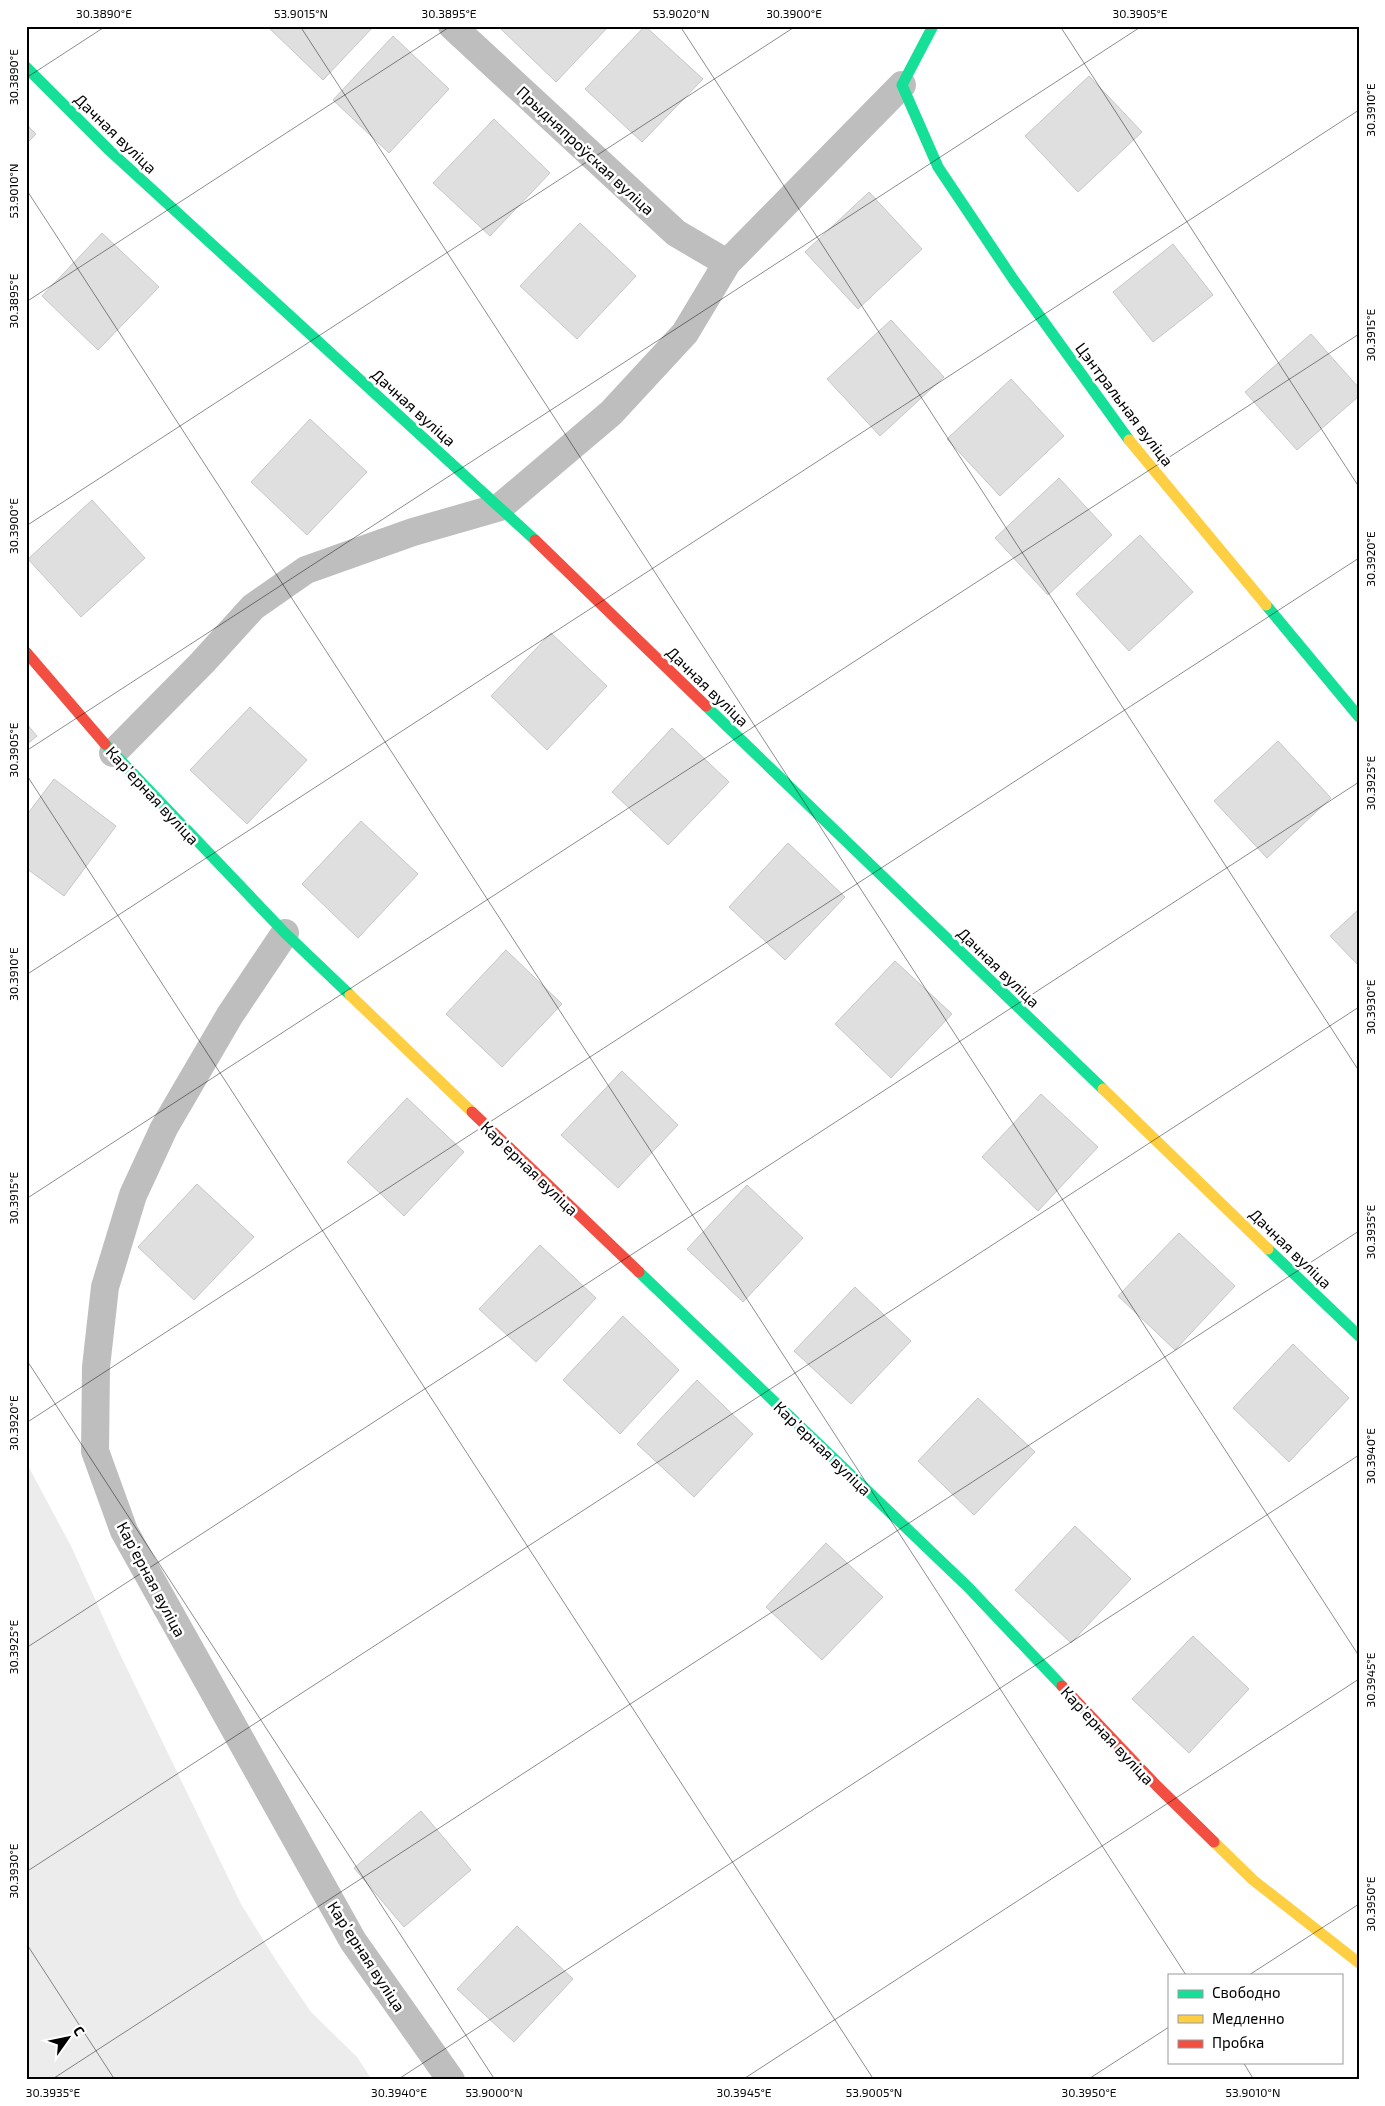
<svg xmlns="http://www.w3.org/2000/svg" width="1385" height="2106" font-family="'Exo 2',sans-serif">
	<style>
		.green { fill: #ececec }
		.building { fill: #dfdfdf; stroke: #c7c7c7 }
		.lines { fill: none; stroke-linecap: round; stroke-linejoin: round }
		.street { stroke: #bebebe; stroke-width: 28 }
		.fast { stroke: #16e098; stroke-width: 11 }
		.slow { stroke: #ffcf43; stroke-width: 11 }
		.jam { stroke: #f24e42; stroke-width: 11 }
		.ticks { fill: none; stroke: #000; stroke-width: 1; stroke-opacity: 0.45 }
		.labels { text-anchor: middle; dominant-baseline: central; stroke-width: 5; stroke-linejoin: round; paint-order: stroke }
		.street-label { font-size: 16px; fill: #000; stroke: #fff }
		.neatline { fill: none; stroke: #000; stroke-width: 2 }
		.ticks-label { font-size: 12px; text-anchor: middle; fill: #000 }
	</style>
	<rect width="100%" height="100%" fill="#fff"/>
	<path class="green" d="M26 1462 72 1548 117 1648 241 1904 277 1962 311 2012 357 2057 372 2080H26Z"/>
	<path class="building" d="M267 26H374L323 80Z
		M502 26H609L556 82 500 28Z
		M645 26 703 79 642 142 585 89Z
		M393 36 449 89 389 153 333 100Z
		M1089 76 1142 132 1078 192 1025 136Z
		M494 119 550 173 490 236 433 183Z
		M26 124 36 134 26 144Z
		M869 192 922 249 858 309 805 252Z
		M580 223 636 276 577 339 520 286Z
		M102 233 159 287 98 350 42 296Z
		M1173 244 1213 295 1153 342 1113 292Z
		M891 320 944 377 880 436 827 379Z
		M1311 334 1359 388V396L1297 450 1245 392Z
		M1011 379 1064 436 1000 496 947 439Z
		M310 419 367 472 307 535 251 482Z
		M1059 478 1112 535 1048 595 995 538Z
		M92 500 145 558 81 617 28 559Z
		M1140 535 1193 592 1129 651 1076 594Z
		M551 633 607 686 547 750 491 696Z
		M250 707 307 760 247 824 190 770Z
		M26 723 37 736 26 745Z
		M672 728 729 782 668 845 612 792Z
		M1278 741 1331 798 1267 858 1214 801Z
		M54 779 116 826 64 896 26 868V816Z
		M361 821 418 874 358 938 302 884Z
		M788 843 845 897 785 960 729 907Z
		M1359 909V966L1330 936Z
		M506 950 562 1004 502 1067 446 1014Z
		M895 961 952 1014 891 1078 835 1024Z
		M622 1071 678 1125 618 1188 561 1135Z
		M1041 1094 1098 1147 1038 1211 982 1157Z
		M407 1098 464 1152 404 1216 347 1162Z
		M197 1184 254 1237 194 1300 138 1247Z
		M747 1185 803 1238 743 1302 687 1249Z
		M1179 1233 1235 1286 1175 1350 1118 1296Z
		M540 1245 596 1298 536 1362 479 1309Z
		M855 1287 911 1341 851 1404 794 1351Z
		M623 1316 679 1370 620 1434 563 1380Z
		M1293 1344 1349 1398 1289 1462 1233 1408Z
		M697 1380 753 1434 694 1497 637 1444Z
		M978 1398 1035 1452 974 1515 918 1461Z
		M1075 1526 1131 1579 1071 1643 1015 1590Z
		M826 1543 883 1597 822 1660 766 1607Z
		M1193 1636 1249 1689 1189 1753 1132 1699Z
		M421 1811 471 1870 404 1927 354 1868Z
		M517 1926 573 1979 514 2042 457 1989Z"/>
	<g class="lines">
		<path class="street" d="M452 26 676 233 727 263
			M113 753 202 663 253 607 306 570 413 532 500 507 611 413 685 333 727 263 902 85
			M285 933 230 1015 164 1128 133 1195 105 1287 96 1367 95 1451 124 1531 353 1941 451 2080"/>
		<path class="fast" d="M933 26 902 85 938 167 1013 279 1129 440
			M26 67 110 151 535 540
			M1266 605 1359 717
			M706 706 1103 1089
			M105 744 285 933 350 995
			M1268 1249 1359 1336
			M639 1272 968 1587 1062 1686"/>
		<path class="slow" d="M1129 440 1266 605
			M350 995 472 1112
			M1103 1089 1268 1249
			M1214 1842 1253 1880 1359 1963"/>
		<path class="jam" d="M535 540 706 706
			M26 652 105 744
			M472 1112 639 1272
			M1062 1686 1157 1786 1214 1842"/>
	</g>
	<path class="ticks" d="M300 26 1359 1656M680 26 1359 1071M1060 26 1359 487M26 78 106 26M26 189 1186 1975M26 302 451 26M26 526 796 26M26 751 1142 26M26 774 874 2080M26 975 1359 110M26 1199 1359 334M26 1359 495 2080M26 1423 1359 558M26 1648 1359 782M26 1872 1359 1007M26 1943 115 2080M1249 1975 1359 1904M1243 2062 1254 2080M51 2080 1359 1231M397 2080 1359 1455M742 2080 1359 1679M1087 2080 1169 2027"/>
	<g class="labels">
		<g class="street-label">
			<text transform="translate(116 133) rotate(44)">Дачная вуліца</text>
			<text transform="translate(586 150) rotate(43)">Прыдняпроўская вуліца</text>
			<text transform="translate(1125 404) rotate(53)">Цэнтральная вуліца</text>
			<text transform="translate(414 407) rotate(42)">Дачная вуліца</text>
			<text transform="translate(708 686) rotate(44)">Дачная вуліца</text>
			<text transform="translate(153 795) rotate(47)">Карʼерная вуліца</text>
			<text transform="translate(999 967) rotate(44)">Дачная вуліца</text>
			<text transform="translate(530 1168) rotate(44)">Карʼерная вуліца</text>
			<text transform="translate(1291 1248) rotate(44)">Дачная вуліца</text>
			<text transform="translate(823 1448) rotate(44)">Карʼерная вуліца</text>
			<text transform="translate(152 1579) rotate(62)">Карʼерная вуліца</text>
			<text transform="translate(1108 1735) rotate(47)">Карʼерная вуліца</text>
			<text transform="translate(367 1956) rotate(57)">Карʼерная вуліца</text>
		</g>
	</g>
	<rect width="1385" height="2106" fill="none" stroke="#ffffff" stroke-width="55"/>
	<rect x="1168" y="1974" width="175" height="90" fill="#ffffff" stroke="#999999"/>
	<rect x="1178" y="1990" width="25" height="8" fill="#16e098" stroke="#999999"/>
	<text x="1212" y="1998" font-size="15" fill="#000000">Свободно</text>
	<rect x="1178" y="2015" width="25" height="8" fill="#ffcf43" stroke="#999999"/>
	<text x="1212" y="2024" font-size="15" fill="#000000">Медленно</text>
	<rect x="1178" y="2040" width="25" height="8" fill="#f24e42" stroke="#999999"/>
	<text x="1212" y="2048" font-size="15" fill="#000000">Пробка</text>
	<g transform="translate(68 2038) rotate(57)" stroke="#ffffff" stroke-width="4" paint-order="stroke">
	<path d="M0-4L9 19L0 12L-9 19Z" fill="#000000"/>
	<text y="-8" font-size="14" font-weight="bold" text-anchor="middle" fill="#000000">С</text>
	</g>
	<rect x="28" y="28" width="1330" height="2050" class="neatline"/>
	<g class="ticks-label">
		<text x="104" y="18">30.3890°E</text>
		<text x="301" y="18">53.9015°N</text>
		<text x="449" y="18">30.3895°E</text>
		<text x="681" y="18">53.9020°N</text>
		<text x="794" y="18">30.3900°E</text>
		<text x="1140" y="18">30.3905°E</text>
		<text transform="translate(14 77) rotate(-90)" y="4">30.3890°E</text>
		<text transform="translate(1371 110) rotate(-90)" y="4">30.3910°E</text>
		<text transform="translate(14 191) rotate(-90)" y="4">53.9010°N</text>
		<text transform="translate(14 301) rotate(-90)" y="4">30.3895°E</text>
		<text transform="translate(1371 335) rotate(-90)" y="4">30.3915°E</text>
		<text transform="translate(14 526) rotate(-90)" y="4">30.3900°E</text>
		<text transform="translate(1371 559) rotate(-90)" y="4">30.3920°E</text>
		<text transform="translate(14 750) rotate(-90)" y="4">30.3905°E</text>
		<text transform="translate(1371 783) rotate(-90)" y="4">30.3925°E</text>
		<text transform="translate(14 974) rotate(-90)" y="4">30.3910°E</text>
		<text transform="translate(1371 1007) rotate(-90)" y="4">30.3930°E</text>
		<text transform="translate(14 1198) rotate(-90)" y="4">30.3915°E</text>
		<text transform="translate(1371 1232) rotate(-90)" y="4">30.3935°E</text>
		<text transform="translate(14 1423) rotate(-90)" y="4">30.3920°E</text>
		<text transform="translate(1371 1456) rotate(-90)" y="4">30.3940°E</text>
		<text transform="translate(14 1647) rotate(-90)" y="4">30.3925°E</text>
		<text transform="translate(1371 1680) rotate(-90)" y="4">30.3945°E</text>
		<text transform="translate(14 1871) rotate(-90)" y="4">30.3930°E</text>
		<text transform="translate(1371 1904) rotate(-90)" y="4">30.3950°E</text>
		<text x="53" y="2097">30.3935°E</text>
		<text x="399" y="2097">30.3940°E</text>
		<text x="494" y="2097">53.9000°N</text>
		<text x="744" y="2097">30.3945°E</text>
		<text x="874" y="2097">53.9005°N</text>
		<text x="1089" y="2097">30.3950°E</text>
		<text x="1253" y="2097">53.9010°N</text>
	</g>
</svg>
